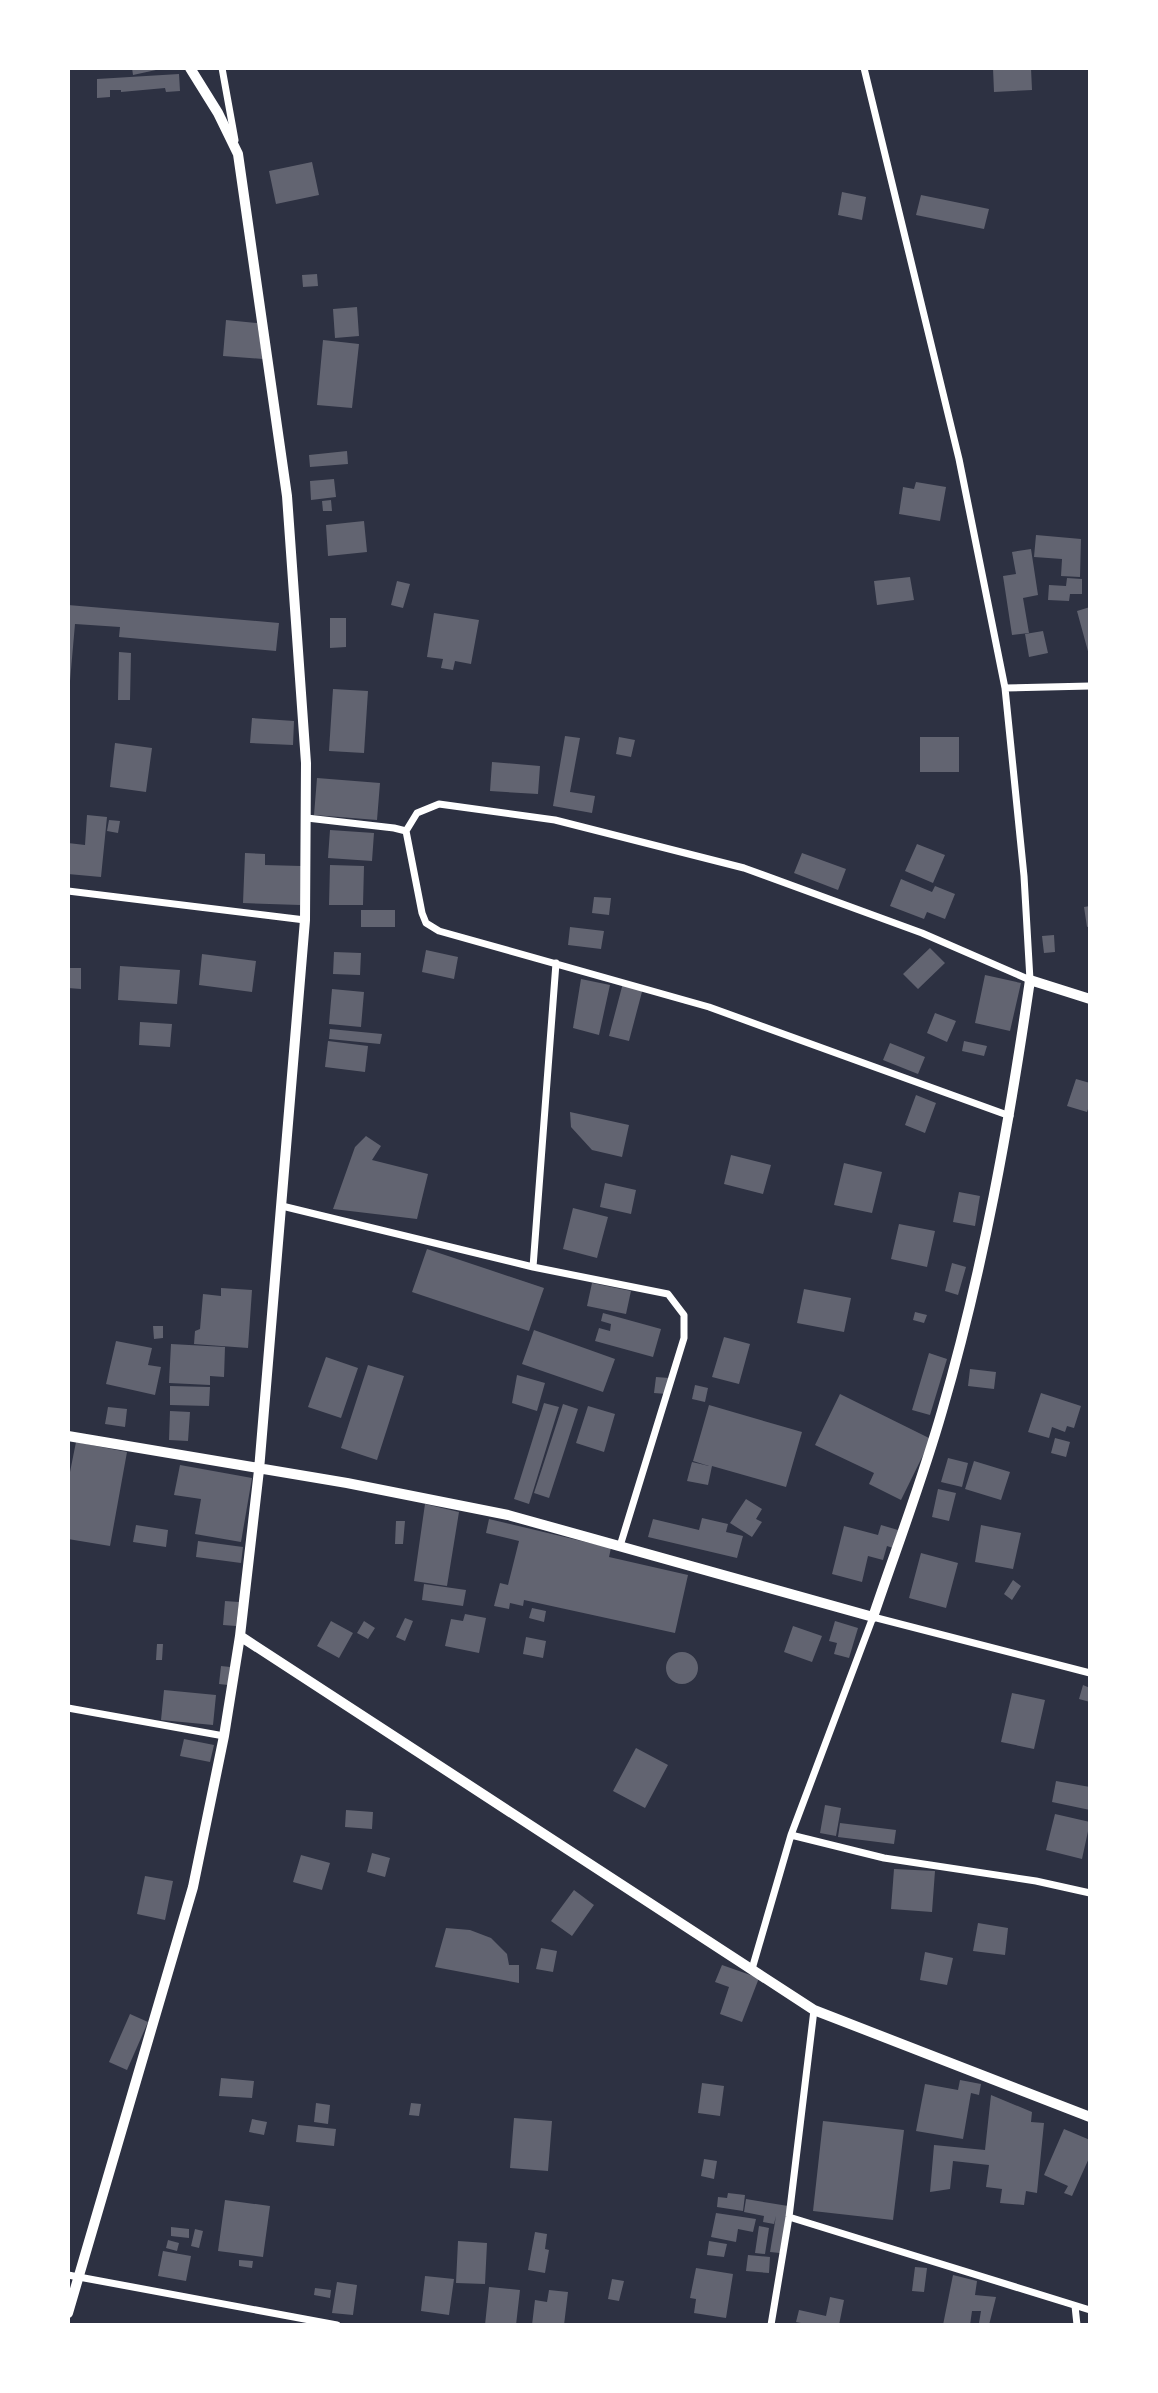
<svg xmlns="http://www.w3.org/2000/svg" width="1158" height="2393" font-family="Mulish,sans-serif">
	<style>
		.building { fill: #626471 }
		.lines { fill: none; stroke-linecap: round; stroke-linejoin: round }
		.minor { stroke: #fff; stroke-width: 7 }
		.tertiary { stroke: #fff; stroke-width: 10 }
	</style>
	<rect width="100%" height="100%" fill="#2d3142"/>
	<path class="building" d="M132 68H156V70L133 75Z
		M993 68H1031L1032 90 994 92Z
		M179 74 180 91 166 92 165 88 121 92V90H110V97L97 98V79Z
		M312 162 319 195 276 204 269 171Z
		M842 192 866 197 862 220 838 215Z
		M921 195 989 209 984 229 916 215Z
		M317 274 318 286 303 287 302 275Z
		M357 307 359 336 335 338 333 309Z
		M226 320 257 323 263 359 223 356Z
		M323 340 359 344 352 408 317 405Z
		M347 451 348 464 310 467 309 455Z
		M334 479 336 497 311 500 310 481Z
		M916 482 946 487 940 521 899 514 903 487 914 489Z
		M331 500 332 511H323L322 501Z
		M364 521 367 552 328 556 326 525Z
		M1036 535 1081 539 1080 577 1061 576 1062 559 1034 557Z
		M1031 549 1038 595 1023 598 1029 633 1012 635 1003 576 1016 574 1012 552Z
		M910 577 914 600 877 605 874 581Z
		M1067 578 1082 579V594H1070L1069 601 1048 600 1049 585 1066 586Z
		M397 581 410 584 403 608 391 605Z
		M68 605 279 623 276 651 119 637 120 627 75 624 70 681H68Z
		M1090 607V655H1089L1077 611Z
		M434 613 479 620 471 664 455 661 453 670 441 668 443 659 427 657Z
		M330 618H346V647L330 648Z
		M1043 631 1048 653 1029 657 1025 634Z
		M119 652 131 653 130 700H118Z
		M333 689 368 691 364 753 329 751Z
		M252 718 294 721 293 745 250 743Z
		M565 736 580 738 570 792 595 796 592 813 553 806Z
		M619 737 635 740 631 757 616 754Z
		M920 737H959V772H920Z
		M115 743 152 748 146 792 110 787Z
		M492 762 540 766 538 794 490 791Z
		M317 778 380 783 377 820 314 815Z
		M87 815 107 817 101 877 68 874V843L85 845Z
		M109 820 120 821 118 833 107 831Z
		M330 830 374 833 372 861 328 858Z
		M917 844 945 855 933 883 905 871Z
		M245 853 265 854V865L301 866 300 905 243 903Z
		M802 853 846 869 838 890 794 873Z
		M330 865 364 866 363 905H329Z
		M901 879 932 892 935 886 955 894 945 919 927 912 924 919 890 906Z
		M594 897 611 898 609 915 592 913Z
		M1090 906V926L1087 927 1084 907Z
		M361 910H395V927H361Z
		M570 927 604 931 601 949 568 945Z
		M1054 935 1055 952 1044 953 1042 936Z
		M930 948 945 963 918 989 903 974Z
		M426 950 458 957 454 979 422 972Z
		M334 952 361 953 360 975 333 974Z
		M202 954 256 961 252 992 199 985Z
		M120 966 180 970 177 1004 118 1000Z
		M68 968H81V989L68 988Z
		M985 975 1021 983 1010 1031 975 1023Z
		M581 979 610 985 599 1035 573 1028Z
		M623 983 643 988 629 1041 609 1036Z
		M332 989 364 992 361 1027 329 1024Z
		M935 1013 956 1021 947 1042 927 1033Z
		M140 1022 172 1024 170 1047 139 1045Z
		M330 1029 382 1034 380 1044 329 1039Z
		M328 1041 368 1046 365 1072 325 1067Z
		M964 1041 987 1046 984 1056 962 1051Z
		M890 1043 925 1057 918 1074 883 1060Z
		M1076 1079 1090 1083V1103L1087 1112 1067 1106Z
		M916 1095 936 1103 925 1133 905 1125Z
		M570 1112 629 1125 622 1157 592 1150 571 1127Z
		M366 1136 381 1146 372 1160 428 1174 417 1219 333 1209 355 1147Z
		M731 1155 771 1165 763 1194 724 1184Z
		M844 1163 882 1172 872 1213 834 1205Z
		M605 1183 636 1190 631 1214 600 1207Z
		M959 1192 980 1196 975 1226 953 1222Z
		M573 1208 608 1217 597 1258 563 1249Z
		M899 1224 935 1231 927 1267 891 1259Z
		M427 1249 544 1288 529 1331 412 1292Z
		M952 1263 966 1267 958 1295 945 1291Z
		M592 1283 631 1291 626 1314 587 1306Z
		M221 1288 252 1290 248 1348 194 1344 195 1331 200 1329 203 1294 221 1296Z
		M804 1289 851 1298 844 1332 797 1323Z
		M915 1312 927 1315 924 1323 913 1320Z
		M603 1313 661 1329 653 1357 595 1341 599 1328 610 1331 611 1324 601 1321Z
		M153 1326H163V1338L154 1339Z
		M534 1330 615 1359 603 1392 522 1364Z
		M724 1337 750 1344 739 1384 712 1377Z
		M116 1341 152 1348 148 1365 161 1367 155 1395 106 1384Z
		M171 1344 225 1347 224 1377 210 1376V1385L169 1383Z
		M929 1353 947 1359 930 1415 912 1410Z
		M326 1357 358 1368 341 1418 308 1407Z
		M368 1365 404 1376 377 1460 341 1448Z
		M970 1369 996 1372 994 1389 968 1386Z
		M517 1375 545 1383 537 1411 512 1403Z
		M656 1377 669 1378 667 1394 654 1393Z
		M695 1385 708 1388 705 1402 692 1399Z
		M170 1386 210 1387 209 1406 170 1405Z
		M1041 1393 1081 1406 1074 1428 1067 1426 1065 1432 1052 1427 1049 1438 1028 1432Z
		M840 1394 931 1439 901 1500 869 1484 874 1473 815 1445Z
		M544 1403 559 1407 529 1504 514 1499Z
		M563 1404 578 1409 549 1498 534 1493Z
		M709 1405 802 1432 786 1487 712 1466 708 1485 687 1481 692 1462 709 1466 693 1461Z
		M588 1406 615 1414 604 1452 576 1443Z
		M108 1407 127 1409 125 1427 105 1424Z
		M170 1411 190 1412 188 1441 169 1440Z
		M1055 1438 1070 1442 1066 1457 1051 1453Z
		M76 1442 127 1452 110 1546 68 1539V1482Z
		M948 1458 968 1463 962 1487 941 1482Z
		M974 1461 1010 1472 1001 1500 965 1489Z
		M180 1465 252 1478 241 1542 195 1534 201 1499 174 1495Z
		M938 1489 956 1493 949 1521 932 1517Z
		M746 1499 762 1509 756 1519 762 1522 752 1537 730 1523Z
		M425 1504 459 1512 447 1586 414 1581Z
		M702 1518 728 1524 726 1532 743 1536 737 1558 648 1537 653 1519 699 1530Z
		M489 1519 611 1548 609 1557 688 1575 675 1633 524 1600 523 1606 510 1603 509 1609 494 1606 500 1583 508 1585 519 1541 486 1533Z
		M396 1521H405L403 1544H395Z
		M136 1525 168 1530 166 1547 133 1542Z
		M881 1525 898 1530 893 1548 887 1546 883 1560 868 1556 862 1582 832 1574 844 1526 878 1535Z
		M981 1525 1021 1533 1013 1569 975 1562Z
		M198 1541 243 1547 241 1563 196 1557Z
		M921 1553 958 1563 946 1608 909 1598Z
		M1013 1580 1021 1586 1012 1600 1004 1594Z
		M424 1584 466 1590 463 1606 422 1600Z
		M225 1601 239 1602 236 1626 223 1625Z
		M532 1608 546 1611 544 1622 529 1618Z
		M465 1614 486 1618 479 1653 445 1646 451 1619 463 1621Z
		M405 1618 413 1621 405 1641 396 1637Z
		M331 1621 353 1633 339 1658 317 1646Z
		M364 1621 375 1628 368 1639 357 1633Z
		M835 1621 858 1628 849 1658 834 1654 837 1643 829 1641Z
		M793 1626 822 1636 812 1662 784 1652Z
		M526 1637 546 1641 543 1658 523 1654Z
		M157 1644H163L162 1660H156Z
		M666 1668a16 16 0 1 1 32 0a16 16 0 1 1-32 0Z
		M221 1666 230 1667 228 1685 219 1684Z
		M1083 1685 1090 1688V1702L1079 1699Z
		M164 1690 216 1695 213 1725 161 1720Z
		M1012 1693 1045 1700 1034 1749 1001 1742Z
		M184 1739 214 1745 210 1762 180 1756Z
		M636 1748 668 1765 645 1808 613 1791Z
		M1056 1781 1090 1787V1810L1052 1802Z
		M825 1805 841 1808 836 1836 820 1833Z
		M346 1810 373 1812 372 1829 345 1827Z
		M1055 1814 1090 1822 1082 1859 1046 1850Z
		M840 1823 896 1830 894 1844 838 1837Z
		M372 1853 390 1858 385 1877 367 1872Z
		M301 1855 330 1863 322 1890 293 1882Z
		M894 1869 935 1871 932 1912 891 1909Z
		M145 1876 173 1881 165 1920 137 1914Z
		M574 1890 594 1905 572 1936 551 1921Z
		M978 1923 1008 1928 1005 1955 973 1951Z
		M446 1928 470 1930 491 1938 507 1954 509 1965H519V1983L435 1967Z
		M541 1948 557 1951 553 1972 536 1969Z
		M925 1952 953 1958 947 1985 920 1980Z
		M722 1965 759 1978 742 2022 720 2014 729 1987 715 1982Z
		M130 2014 148 2022 127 2070 109 2062Z
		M221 2078 254 2081 252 2098 219 2096Z
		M960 2080 981 2084 979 2095 971 2093 963 2139 916 2131 925 2084 958 2090Z
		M702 2083 724 2086 720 2116 698 2113Z
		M991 2095 1032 2112 1031 2122 1044 2123 1037 2193 1026 2191 1024 2205 1000 2203 1002 2189 986 2187 989 2165 953 2161 950 2189 930 2192 934 2145 985 2150Z
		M316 2103 330 2105 328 2124 314 2122Z
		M411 2103 421 2104 419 2116 409 2115Z
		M514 2118 552 2121 548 2171 510 2168Z
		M252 2119 267 2122 264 2135 249 2132Z
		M823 2121 904 2130 893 2220 813 2211Z
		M298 2125 336 2129 334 2146 296 2142Z
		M1064 2129 1090 2140V2156L1072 2196 1064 2193 1068 2186 1044 2175Z
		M704 2159 717 2161 714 2179 701 2176Z
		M728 2193 745 2195 743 2211 717 2207 718 2197 727 2198Z
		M746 2199 788 2206 780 2253 770 2252 776 2216 774 2224 763 2222 764 2216 744 2212Z
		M225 2200 270 2206 263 2257 218 2251Z
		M716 2213 756 2219 753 2232 738 2229 736 2242 711 2237Z
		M759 2226 769 2228 765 2254 755 2253Z
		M171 2227 189 2229V2238L171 2236Z
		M195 2229 203 2231 199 2248 191 2246Z
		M535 2232 547 2234 545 2249 549 2250 545 2273 528 2270Z
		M168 2240 179 2243 177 2251 166 2248Z
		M458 2241 487 2243 485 2284 456 2283Z
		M709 2241 727 2244 724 2257 707 2255Z
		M163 2251 191 2256 186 2281 158 2276Z
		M748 2255 770 2257 769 2273 746 2271Z
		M239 2260 253 2261 252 2268 239 2266Z
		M915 2267 927 2268 924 2292 912 2291Z
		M696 2268 733 2274 726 2318 694 2313 696 2299 690 2298Z
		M953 2275 977 2281 975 2295 996 2297 989 2325 979 2323 981 2311H972L970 2325H943Z
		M425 2276 454 2279 449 2315 421 2311Z
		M612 2279 624 2281 619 2301 608 2299Z
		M337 2282 357 2285 353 2315 332 2313Z
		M489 2287 520 2290 516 2325H485Z
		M315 2288 331 2290 330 2298 314 2295Z
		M549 2290 568 2292 564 2325H532L535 2300 547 2302Z
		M830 2297 844 2300 839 2325H811L796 2322 799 2310 826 2316Z"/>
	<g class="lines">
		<path class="minor" d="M222 68 235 140
			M1005 688 1090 686
			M307 818 394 828 406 831
			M406 831 417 813 439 804 555 820 744 868 922 933 1030 980 1024 876 1005 688 959 459 864 68
			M406 831 422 913 426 923 439 931 709 1007 1010 1116
			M68 891 305 920
			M282 1206 533 1267 668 1294 684 1315V1338L620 1546
			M533 1267 556 963
			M68 1708 224 1736
			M791 1835 884 1858 1036 1881 1090 1893
			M752 1969 791 1835 873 1617 1090 1673
			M789 2217 1090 2310
			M68 2275 337 2325
			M1075 2306 1077 2325
			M771 2325 789 2217 814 2010"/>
		<path class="tertiary" d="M68 1436 347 1483 508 1515 873 1617C896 1549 922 1481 942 1411 983 1270 1009 1125 1030 980L1090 999
			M240 1636 814 2010 1090 2117
			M68 2313 193 1887 224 1736 240 1636 259 1470 305 920 306 763 287 496 238 154 218 113 190 68"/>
	</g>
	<rect width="1158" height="2393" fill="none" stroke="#ffffff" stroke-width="140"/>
</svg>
